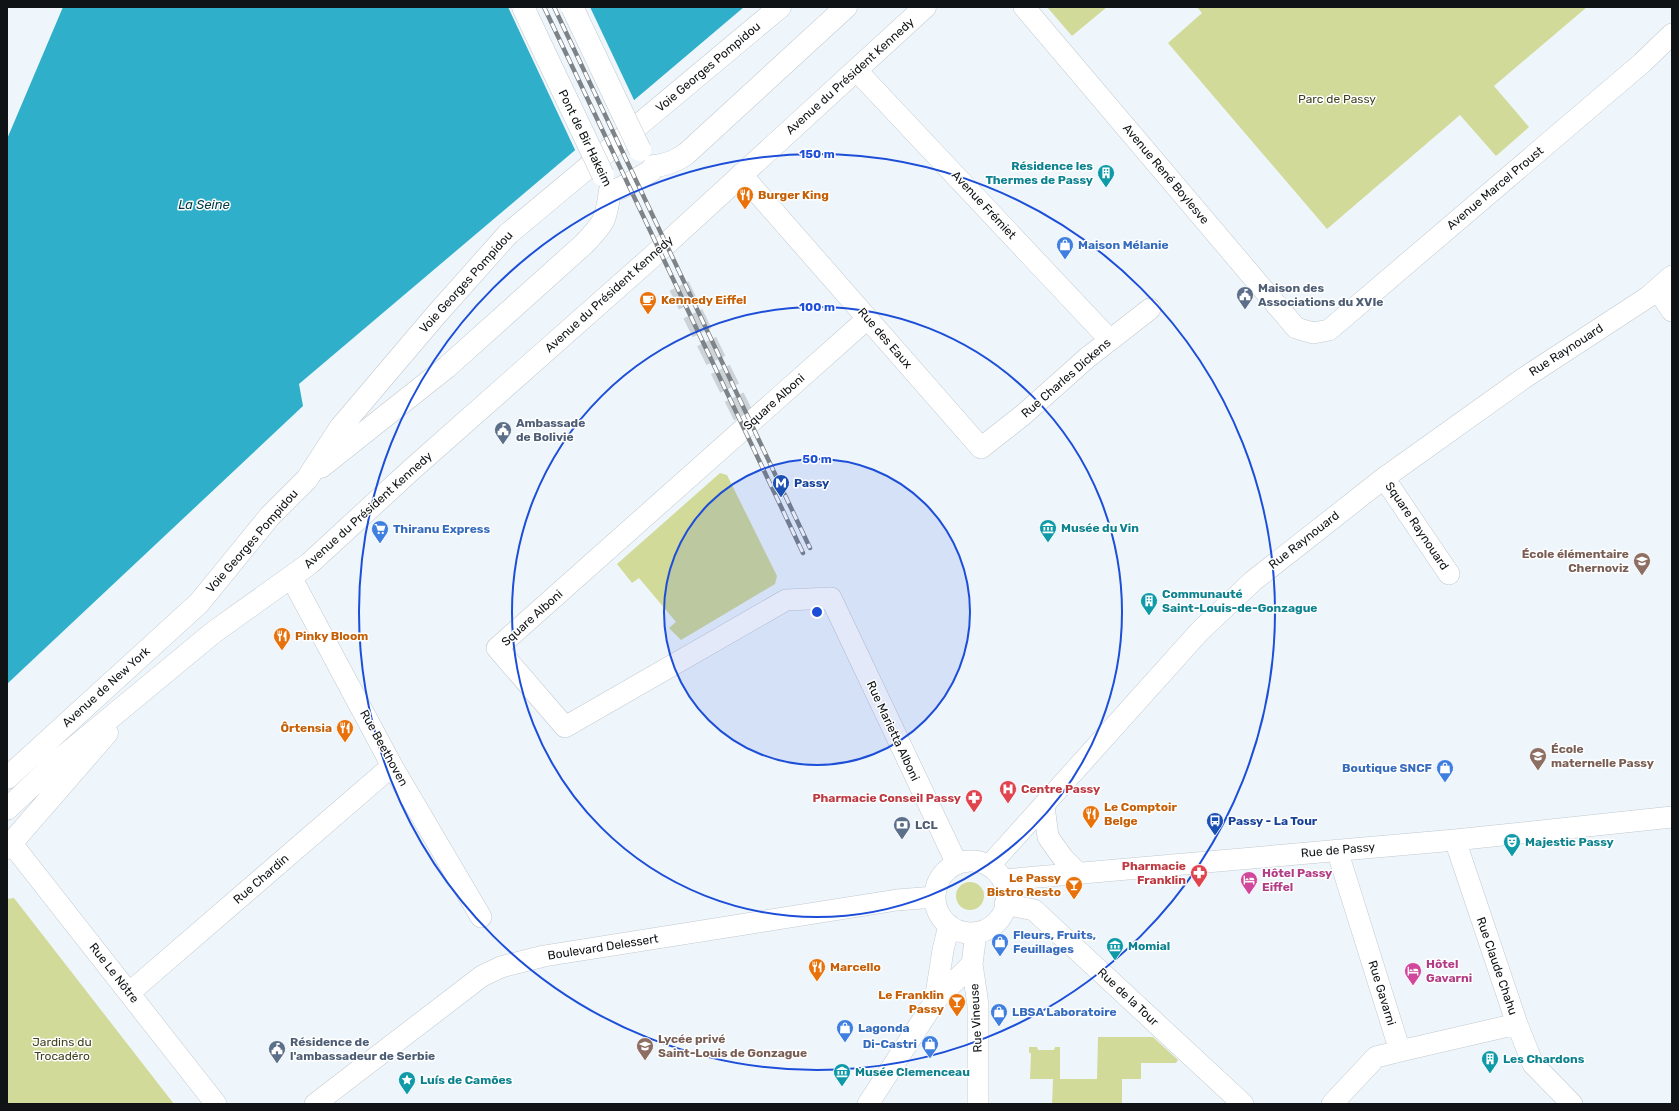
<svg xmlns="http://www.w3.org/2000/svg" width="1679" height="1111" font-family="Rubik,sans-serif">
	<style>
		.green { fill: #d1da99 }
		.water { fill: #2fafca }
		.pier { fill: #eef6fc }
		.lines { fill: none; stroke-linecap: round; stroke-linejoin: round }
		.minor-tunnel { stroke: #cdd4d9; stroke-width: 21; stroke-dasharray: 21 10; stroke-linecap: butt }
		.minor-casing { stroke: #c1c9cf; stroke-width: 22 }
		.major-casing { stroke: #c1c9cf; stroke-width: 23 }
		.minor { stroke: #fff; stroke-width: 21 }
		.major { stroke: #fff; stroke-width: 22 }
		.rail-casing { stroke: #7d8387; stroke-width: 4.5 }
		.rail { stroke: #fff; stroke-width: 3; stroke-dasharray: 9; stroke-linecap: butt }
		.major-bridge-casing { stroke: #c1c9cf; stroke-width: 23; stroke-linecap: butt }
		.major-bridge { stroke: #fff; stroke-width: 22 }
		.ring { fill: none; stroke: #1d4ed8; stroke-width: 2 }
		.labels { text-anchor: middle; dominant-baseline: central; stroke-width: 3; stroke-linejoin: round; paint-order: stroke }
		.street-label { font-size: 12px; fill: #101315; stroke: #fff }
		.park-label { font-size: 12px; fill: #3e421d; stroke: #fff }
		.culture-label { font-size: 12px; font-weight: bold; fill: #0d838f; stroke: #fff; text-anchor: start }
		.food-label { font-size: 12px; font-weight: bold; fill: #c56008; stroke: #fff; text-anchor: start }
		.shop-label { font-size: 12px; font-weight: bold; fill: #366cbe; stroke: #fff; text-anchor: start }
		.service-label { font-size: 12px; font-weight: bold; fill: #4e5e75; stroke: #fff; text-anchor: start }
		.transit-label { font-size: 12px; font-weight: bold; fill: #164399; stroke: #fff; text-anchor: start }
		.education-label { font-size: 12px; font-weight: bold; fill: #785e54; stroke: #fff; text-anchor: start }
		.health-label { font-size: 12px; font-weight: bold; fill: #be3a42; stroke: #fff; text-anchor: end }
		.hotel-label { font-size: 12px; font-weight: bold; fill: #b23c85; stroke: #fff; text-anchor: start }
		.water-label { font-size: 13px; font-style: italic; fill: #013b46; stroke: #fff }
		.centre { fill: #1d4ed8; stroke: #fff; stroke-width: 2 }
		.ring-label { font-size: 12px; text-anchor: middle; font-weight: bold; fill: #1d4ed8; stroke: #fff; stroke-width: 3; stroke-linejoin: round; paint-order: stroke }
	</style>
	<rect width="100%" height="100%" fill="#eef6fc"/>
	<path class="green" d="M1047 7H1107L1072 36Z
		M1197 7H1587L1494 86 1529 127 1496 156 1460 115 1327 229 1168 43 1202 13Z
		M720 473 727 475 777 576 775 584 681 640 669 628 676 622 639 578 632 583 617 564Z
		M956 896a14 14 0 1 1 28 0a14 14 0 1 1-28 0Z
		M14 898 174 1104H7V899Z
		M1098 1037H1153L1178 1060 1176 1063H1141V1079H1122V1104H1052L1053 1079H1030L1031 1054 1029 1052V1047H1037L1038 1050H1054L1055 1047H1060V1079H1097Z"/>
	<path class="water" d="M63 7H744L299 384 303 406 7 684V139Z"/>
	<path class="pier" d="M508 7H590L634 100 635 102 576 152Z"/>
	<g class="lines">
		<path class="minor-tunnel" d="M679 286 748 425"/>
		<defs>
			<path id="minor" d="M1024 7 1296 328 1313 333 1329 330 1642 63 1672 34
				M857 71 1110 340
				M741 174 981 448 1023 415 1087 358 1150 309
				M1657 289 1672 311
				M867 319 497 648 565 727 786 600 831 598 957 864
				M1384 478 1449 574
				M291 577 392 766 481 917
				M1044 806 1048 837 1063 858 1078 873
				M1455 840 1517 1024 1533 1064 1572 1104
				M12 844 216 1104
				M935 897a36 36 0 1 1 72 0a36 36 0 1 1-72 0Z
				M989 866 1200 631 1253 581 1384 478 1524 378 1648 297 1672 276
				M1003 880 1455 840 1672 817
				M1005 904 1034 910 1243 1104
				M976 933 972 964 978 1005V1104
				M129 993 392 766
				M935 1001 943 950 949 925
				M1400 1051 1517 1024
				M315 1104 482 976 501 967 544 956 897 900 935 897
				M868 1104 935 1001 972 964
				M1332 1104 1376 1057 1400 1051 1337 850"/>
			<path id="major" d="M523 7 548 60
				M654 166C666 165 675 162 686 154L846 7
				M610 191 621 188 651 171 654 166
				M321 467 447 367 584 244C605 222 606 220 610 191
				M7 778 199 603 270 516 307 479 340 428 435 316 508 234 780 7
				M7 809 58 761 214 632 309 564 410 471 653 256 925 7
				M7 848 107 733"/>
		</defs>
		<use href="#minor" class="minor-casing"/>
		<use href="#major" class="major-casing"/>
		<use href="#minor" class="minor"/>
		<use href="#major" class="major"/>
		<defs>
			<path id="rail" d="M544 7 803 553
				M554 7 810 548"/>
		</defs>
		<use href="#rail" class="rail-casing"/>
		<use href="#rail" class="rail"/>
		<defs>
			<path id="major-bridge" d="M572 7 640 150
				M548 60 603 175"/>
		</defs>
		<use href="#major-bridge" class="major-bridge-casing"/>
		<use href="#major-bridge" class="major-bridge"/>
	</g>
	<circle cx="817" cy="612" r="153" fill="#1d4ed8" fill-opacity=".12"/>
	<g class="ring">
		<circle cx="817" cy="612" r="153"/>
		<circle cx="817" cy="612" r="305"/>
		<circle cx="817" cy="612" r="458"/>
	</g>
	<defs>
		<symbol id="building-pin" viewBox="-11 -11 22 30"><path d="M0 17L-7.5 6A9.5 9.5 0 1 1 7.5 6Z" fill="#0f9aa8" stroke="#fff"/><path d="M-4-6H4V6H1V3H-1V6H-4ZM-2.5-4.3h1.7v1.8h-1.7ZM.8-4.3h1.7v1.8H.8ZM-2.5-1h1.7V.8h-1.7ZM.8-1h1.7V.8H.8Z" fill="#fff"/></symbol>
		<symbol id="restaurant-pin" viewBox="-11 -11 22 30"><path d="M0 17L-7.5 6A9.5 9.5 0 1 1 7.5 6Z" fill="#e8710a" stroke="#fff"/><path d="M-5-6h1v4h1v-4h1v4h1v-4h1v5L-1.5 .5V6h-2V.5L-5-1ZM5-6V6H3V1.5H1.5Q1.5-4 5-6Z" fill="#fff"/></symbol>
		<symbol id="shop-pin" viewBox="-11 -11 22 30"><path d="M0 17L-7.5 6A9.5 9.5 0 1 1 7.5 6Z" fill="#3f7fe0" stroke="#fff"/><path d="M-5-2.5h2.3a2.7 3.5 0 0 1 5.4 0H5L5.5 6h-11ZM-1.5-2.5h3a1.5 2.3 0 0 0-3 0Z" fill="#fff"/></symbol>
		<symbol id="civic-pin" viewBox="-11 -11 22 30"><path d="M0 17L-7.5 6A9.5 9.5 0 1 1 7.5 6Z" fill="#5c6f8a" stroke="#fff"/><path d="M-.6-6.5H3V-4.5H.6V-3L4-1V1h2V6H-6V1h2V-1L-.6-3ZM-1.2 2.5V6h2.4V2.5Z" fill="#fff"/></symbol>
		<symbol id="cafe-pin" viewBox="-11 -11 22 30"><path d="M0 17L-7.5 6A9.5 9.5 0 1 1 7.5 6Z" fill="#e8710a" stroke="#fff"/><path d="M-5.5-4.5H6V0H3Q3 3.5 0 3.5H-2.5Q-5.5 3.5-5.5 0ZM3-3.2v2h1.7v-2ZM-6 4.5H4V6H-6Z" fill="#fff"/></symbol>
		<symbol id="metro-pin" viewBox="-11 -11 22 30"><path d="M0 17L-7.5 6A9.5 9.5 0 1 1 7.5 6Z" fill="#1a4fb4" stroke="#fff"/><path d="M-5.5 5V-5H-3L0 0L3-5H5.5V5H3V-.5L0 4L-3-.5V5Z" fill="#fff"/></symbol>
		<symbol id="museum-pin" viewBox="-11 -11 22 30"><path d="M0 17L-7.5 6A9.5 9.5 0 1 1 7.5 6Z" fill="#0f9aa8" stroke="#fff"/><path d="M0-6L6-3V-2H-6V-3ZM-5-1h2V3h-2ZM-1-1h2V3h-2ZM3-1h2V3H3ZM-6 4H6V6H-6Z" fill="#fff"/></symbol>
		<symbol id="supermarket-pin" viewBox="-11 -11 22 30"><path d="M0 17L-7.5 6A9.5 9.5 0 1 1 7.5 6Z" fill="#3f7fe0" stroke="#fff"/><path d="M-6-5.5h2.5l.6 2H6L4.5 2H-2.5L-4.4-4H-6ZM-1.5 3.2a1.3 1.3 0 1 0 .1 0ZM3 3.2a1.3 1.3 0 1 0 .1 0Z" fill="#fff"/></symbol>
		<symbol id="school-pin" viewBox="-11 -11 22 30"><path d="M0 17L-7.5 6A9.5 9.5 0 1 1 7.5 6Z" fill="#8d6e63" stroke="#fff"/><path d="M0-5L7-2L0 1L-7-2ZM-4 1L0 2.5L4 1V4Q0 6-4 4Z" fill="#fff"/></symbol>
		<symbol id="hospital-pin" viewBox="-11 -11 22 30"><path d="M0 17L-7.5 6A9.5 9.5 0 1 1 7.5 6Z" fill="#e0444e" stroke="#fff"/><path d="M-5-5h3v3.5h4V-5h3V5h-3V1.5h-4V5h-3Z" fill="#fff"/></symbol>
		<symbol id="pharmacy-pin" viewBox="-11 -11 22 30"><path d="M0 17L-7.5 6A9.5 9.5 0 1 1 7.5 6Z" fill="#e0444e" stroke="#fff"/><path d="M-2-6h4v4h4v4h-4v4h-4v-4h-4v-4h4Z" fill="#fff"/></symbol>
		<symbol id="bus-pin" viewBox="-11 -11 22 30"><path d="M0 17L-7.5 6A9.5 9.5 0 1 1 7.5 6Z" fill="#1a4fb4" stroke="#fff"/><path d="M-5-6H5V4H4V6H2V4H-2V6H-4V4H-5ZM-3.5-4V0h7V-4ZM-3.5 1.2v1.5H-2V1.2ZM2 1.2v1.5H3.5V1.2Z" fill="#fff"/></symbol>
		<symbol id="bank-pin" viewBox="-11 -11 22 30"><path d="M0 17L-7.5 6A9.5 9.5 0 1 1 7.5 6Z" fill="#5c6f8a" stroke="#fff"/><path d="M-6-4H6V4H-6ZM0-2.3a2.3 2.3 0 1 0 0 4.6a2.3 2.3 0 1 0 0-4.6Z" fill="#fff"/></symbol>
		<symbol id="theatre-pin" viewBox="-11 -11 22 30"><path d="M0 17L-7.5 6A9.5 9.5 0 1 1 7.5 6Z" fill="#0f9aa8" stroke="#fff"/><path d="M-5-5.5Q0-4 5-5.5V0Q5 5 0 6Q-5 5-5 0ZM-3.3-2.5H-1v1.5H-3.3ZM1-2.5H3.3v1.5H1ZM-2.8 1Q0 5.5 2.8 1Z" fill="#fff"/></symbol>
		<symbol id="hotel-pin" viewBox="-11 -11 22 30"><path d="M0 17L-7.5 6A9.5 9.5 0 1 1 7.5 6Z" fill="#d1479c" stroke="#fff"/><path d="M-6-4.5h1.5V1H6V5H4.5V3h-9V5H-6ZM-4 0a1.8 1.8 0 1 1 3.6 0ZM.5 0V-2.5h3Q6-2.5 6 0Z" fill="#fff"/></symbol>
		<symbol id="bar-pin" viewBox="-11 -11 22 30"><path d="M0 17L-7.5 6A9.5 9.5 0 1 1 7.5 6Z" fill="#e8710a" stroke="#fff"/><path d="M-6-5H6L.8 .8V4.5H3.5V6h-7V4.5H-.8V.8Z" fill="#fff"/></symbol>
		<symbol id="sight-pin" viewBox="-11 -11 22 30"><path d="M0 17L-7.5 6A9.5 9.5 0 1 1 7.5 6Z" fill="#0f9aa8" stroke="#fff"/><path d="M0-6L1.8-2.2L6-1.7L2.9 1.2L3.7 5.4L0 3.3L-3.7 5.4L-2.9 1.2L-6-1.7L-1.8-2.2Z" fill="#fff"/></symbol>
	</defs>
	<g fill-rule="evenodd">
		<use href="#building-pin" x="1096" y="163" width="20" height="27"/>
		<use href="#restaurant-pin" x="735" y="185" width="20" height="27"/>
		<use href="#shop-pin" x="1055" y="235" width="20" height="27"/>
		<use href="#civic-pin" x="1235" y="285" width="20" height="27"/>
		<use href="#cafe-pin" x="638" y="290" width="20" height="27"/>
		<use href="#civic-pin" x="493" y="420" width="20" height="27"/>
		<use href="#metro-pin" x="771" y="473" width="20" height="27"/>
		<use href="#museum-pin" x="1038" y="518" width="20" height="27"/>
		<use href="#supermarket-pin" x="370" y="519" width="20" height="27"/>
		<use href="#school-pin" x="1632" y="551" width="20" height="27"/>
		<use href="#building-pin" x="1139" y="591" width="20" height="27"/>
		<use href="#restaurant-pin" x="272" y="626" width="20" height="27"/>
		<use href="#restaurant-pin" x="335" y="718" width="20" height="27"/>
		<use href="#school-pin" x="1528" y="746" width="20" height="27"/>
		<use href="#shop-pin" x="1435" y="758" width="20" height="27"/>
		<use href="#hospital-pin" x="998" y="779" width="20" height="27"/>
		<use href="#pharmacy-pin" x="964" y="788" width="20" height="27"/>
		<use href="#restaurant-pin" x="1081" y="804" width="20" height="27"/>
		<use href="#bus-pin" x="1205" y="811" width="20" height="27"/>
		<use href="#bank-pin" x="892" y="815" width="20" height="27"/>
		<use href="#theatre-pin" x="1502" y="832" width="20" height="27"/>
		<use href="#pharmacy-pin" x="1189" y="863" width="20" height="27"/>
		<use href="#hotel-pin" x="1239" y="870" width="20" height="27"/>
		<use href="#bar-pin" x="1064" y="875" width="20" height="27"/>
		<use href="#shop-pin" x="990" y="932" width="20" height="27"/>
		<use href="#museum-pin" x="1105" y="936" width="20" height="27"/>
		<use href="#restaurant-pin" x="807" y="957" width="20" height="27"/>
		<use href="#hotel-pin" x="1403" y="961" width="20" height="27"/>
		<use href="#bar-pin" x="947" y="992" width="20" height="27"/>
		<use href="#shop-pin" x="989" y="1002" width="20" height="27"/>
		<use href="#shop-pin" x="835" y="1018" width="20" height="27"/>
		<use href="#shop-pin" x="920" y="1034" width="20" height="27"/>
		<use href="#school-pin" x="635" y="1036" width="20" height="27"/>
		<use href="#civic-pin" x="267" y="1039" width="20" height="27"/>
		<use href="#building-pin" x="1480" y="1049" width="20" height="27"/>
		<use href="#museum-pin" x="832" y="1062" width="20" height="27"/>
		<use href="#sight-pin" x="397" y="1070" width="20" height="27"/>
	</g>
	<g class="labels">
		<g class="street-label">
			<text transform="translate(708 67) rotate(-40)">Voie Georges Pompidou</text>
			<text transform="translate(850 76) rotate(-42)">Avenue du Président Kennedy</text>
			<text transform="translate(585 138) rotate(64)">Pont de Bir Hakeim</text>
			<text transform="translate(1166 174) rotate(50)">Avenue René Boylesve</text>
			<text transform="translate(1495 188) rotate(-40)">Avenue Marcel Proust</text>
			<text transform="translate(984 205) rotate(47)">Avenue Frémiet</text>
			<text transform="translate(466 282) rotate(-48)">Voie Georges Pompidou</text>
			<text transform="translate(609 294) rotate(-42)">Avenue du Président Kennedy</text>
			<text transform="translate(885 338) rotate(49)">Rue des Eaux</text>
			<text transform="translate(1566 350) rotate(-33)">Rue Raynouard</text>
			<text transform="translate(1066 378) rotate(-41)">Rue Charles Dickens</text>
			<text transform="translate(774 402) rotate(-42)">Square Alboni</text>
			<text transform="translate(368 510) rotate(-42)">Avenue du Président Kennedy</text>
			<text transform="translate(1417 526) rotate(56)">Square Raynouard</text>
			<text transform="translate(1304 540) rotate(-38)">Rue Raynouard</text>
			<text transform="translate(252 541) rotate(-49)">Voie Georges Pompidou</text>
			<text transform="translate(532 618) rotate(-42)">Square Alboni</text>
			<text transform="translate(106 687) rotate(-42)">Avenue de New York</text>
			<text transform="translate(893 731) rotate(65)">Rue Marietta Alboni</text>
			<text transform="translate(384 748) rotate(61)">Rue Beethoven</text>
			<text transform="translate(1338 850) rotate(-5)">Rue de Passy</text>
			<text transform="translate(261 879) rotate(-41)">Rue Chardin</text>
			<text transform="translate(603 947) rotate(-9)">Boulevard Delessert</text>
			<text transform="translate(1497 966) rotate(71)">Rue Claude Chahu</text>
			<text transform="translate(114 973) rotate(52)">Rue Le Nôtre</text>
			<text transform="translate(1382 993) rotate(73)">Rue Gavarni</text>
			<text transform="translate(1128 997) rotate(43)">Rue de la Tour</text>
			<text transform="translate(976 1018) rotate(-93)">Rue Vineuse</text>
		</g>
		<g class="park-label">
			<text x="1337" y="99">Parc de Passy</text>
			<text x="62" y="1042">Jardins du<tspan x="62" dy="14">Trocadéro</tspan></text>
		</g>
		<g class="culture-label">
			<text x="1093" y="166" text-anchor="end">Résidence les<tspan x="1093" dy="14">Thermes de Passy</tspan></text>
			<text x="1061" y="528">Musée du Vin</text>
			<text x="1162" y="594">Communauté<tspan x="1162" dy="14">Saint-Louis-de-Gonzague</tspan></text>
			<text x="1525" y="842">Majestic Passy</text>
			<text x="1128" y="946">Momial</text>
			<text x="1503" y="1059">Les Chardons</text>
			<text x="855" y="1072">Musée Clemenceau</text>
			<text x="420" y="1080">Luís de Camões</text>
		</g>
		<g class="food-label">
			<text x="758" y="195">Burger King</text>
			<text x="661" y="300">Kennedy Eiffel</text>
			<text x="295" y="636">Pinky Bloom</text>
			<text x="332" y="728" text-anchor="end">Ôrtensia</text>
			<text x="1104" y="807">Le Comptoir<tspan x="1104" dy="14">Belge</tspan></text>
			<text x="1061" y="878" text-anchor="end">Le Passy<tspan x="1061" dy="14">Bistro Resto</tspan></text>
			<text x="830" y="967">Marcello</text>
			<text x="944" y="995" text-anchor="end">Le Franklin<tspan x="944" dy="14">Passy</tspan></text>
		</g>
		<g class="shop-label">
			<text x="1078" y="245">Maison Mélanie</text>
			<text x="393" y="529">Thiranu Express</text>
			<text x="1432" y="768" text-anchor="end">Boutique SNCF</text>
			<text x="1013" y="935">Fleurs, Fruits,<tspan x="1013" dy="14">Feuillages</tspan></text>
			<text x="1012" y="1012">LBSA Laboratoire</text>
			<text x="858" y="1028">Lagonda</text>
			<text x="917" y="1044" text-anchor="end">Di-Castri</text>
		</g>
		<g class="service-label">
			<text x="1258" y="288">Maison des<tspan x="1258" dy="14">Associations du XVIe</tspan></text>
			<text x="516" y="423">Ambassade<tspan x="516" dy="14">de Bolivie</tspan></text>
			<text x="915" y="825">LCL</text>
			<text x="290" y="1042">Résidence de<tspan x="290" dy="14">l'ambassadeur de Serbie</tspan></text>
		</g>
		<g class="transit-label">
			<text x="794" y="483">Passy</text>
			<text x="1228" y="821">Passy - La Tour</text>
		</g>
		<g class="education-label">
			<text x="1629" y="554" text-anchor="end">École élémentaire<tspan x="1629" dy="14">Chernoviz</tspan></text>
			<text x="1551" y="749">École<tspan x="1551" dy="14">maternelle Passy</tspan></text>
			<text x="658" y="1039">Lycée privé<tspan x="658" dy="14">Saint-Louis de Gonzague</tspan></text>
		</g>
		<g class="health-label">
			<text x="1021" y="789" text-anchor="start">Centre Passy</text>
			<text x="961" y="798">Pharmacie Conseil Passy</text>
			<text x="1186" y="866">Pharmacie<tspan x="1186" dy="14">Franklin</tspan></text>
		</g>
		<g class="hotel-label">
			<text x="1262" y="873">Hôtel Passy<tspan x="1262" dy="14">Eiffel</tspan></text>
			<text x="1426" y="964">Hôtel<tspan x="1426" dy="14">Gavarni</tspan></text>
		</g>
		<g class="water-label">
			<text x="204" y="204">La Seine</text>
		</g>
	</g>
	<circle cx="817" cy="612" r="6" class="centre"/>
	<g class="ring-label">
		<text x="817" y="158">150 m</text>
		<text x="817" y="311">100 m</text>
		<text x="817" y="463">50 m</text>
	</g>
	<rect width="1679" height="1111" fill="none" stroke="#101315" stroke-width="16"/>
</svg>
